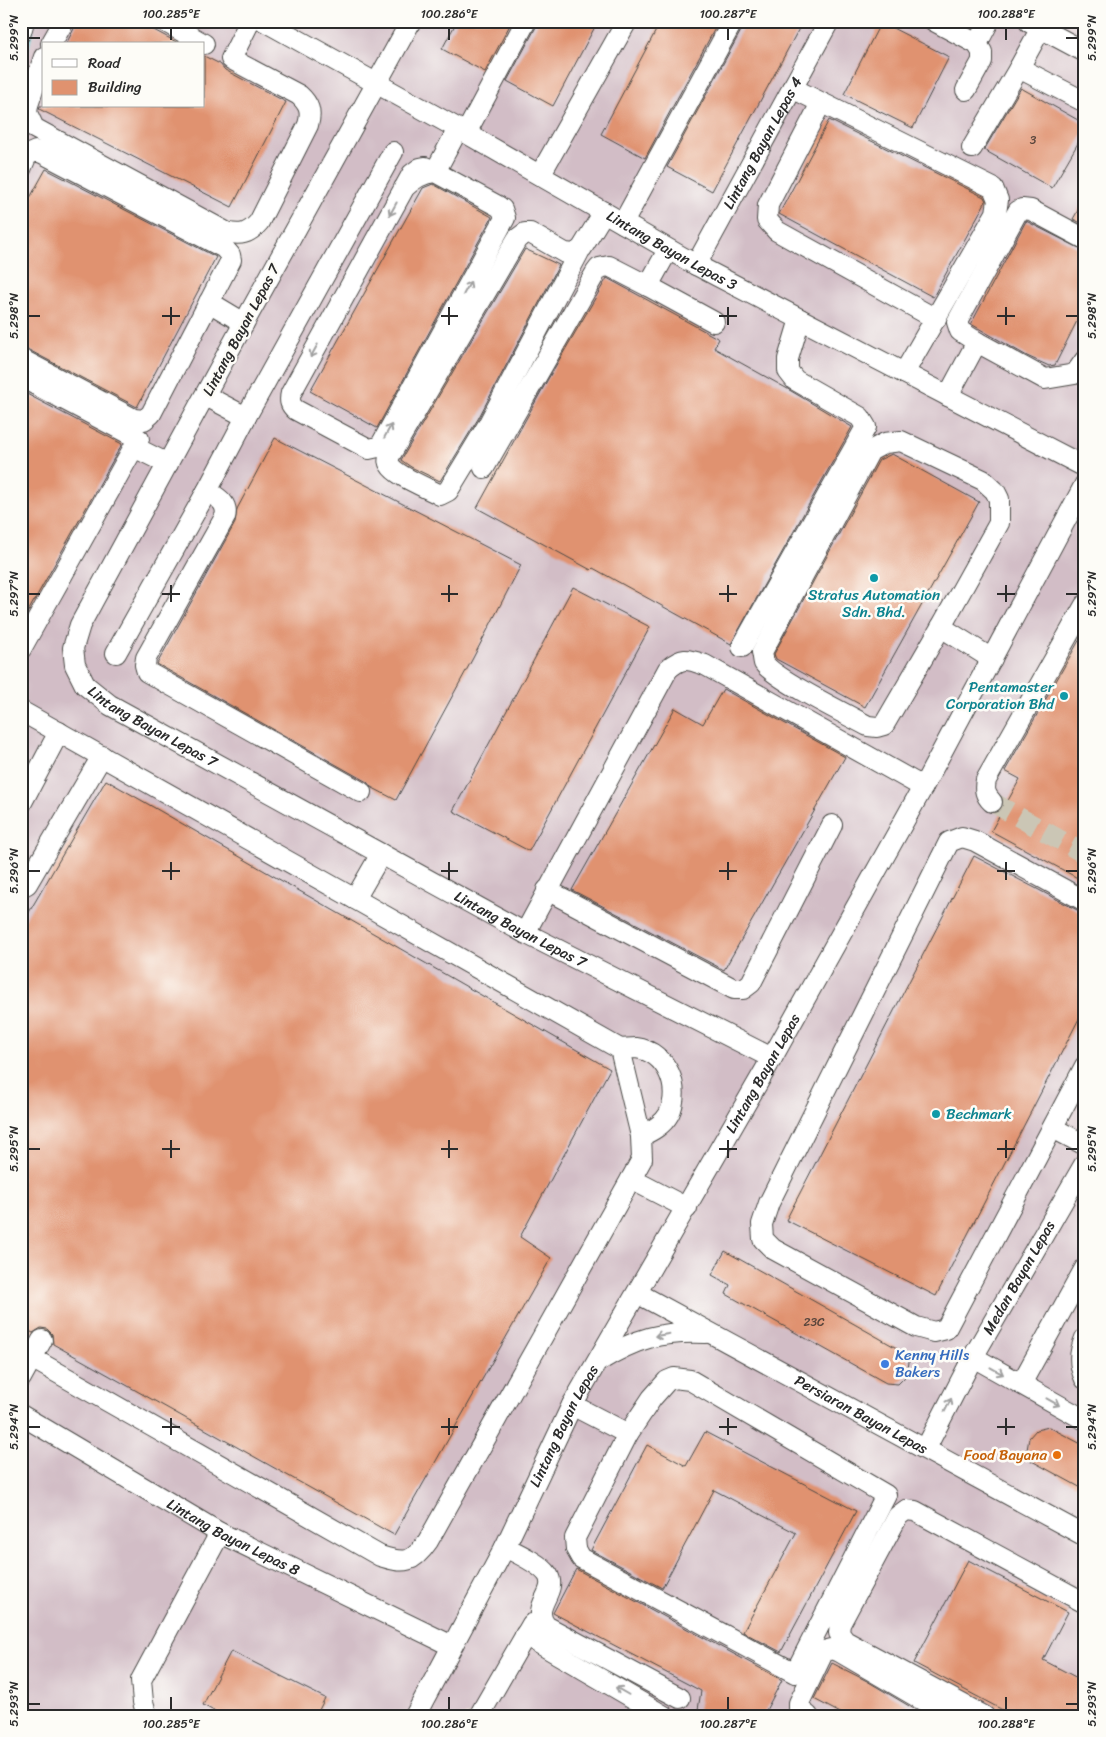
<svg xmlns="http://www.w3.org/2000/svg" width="1106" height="1737" font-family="Sriracha,sans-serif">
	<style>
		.industrial { fill: #d2bdc6; fill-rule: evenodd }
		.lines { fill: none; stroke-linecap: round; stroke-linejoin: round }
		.stream { stroke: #58c4d0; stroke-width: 5 }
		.building { fill: #e0926f }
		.minor-tunnel { stroke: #cbc6b5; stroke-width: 20; stroke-dasharray: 20 10; stroke-linecap: butt }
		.minor-casing { stroke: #494845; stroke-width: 22 }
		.minor { stroke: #fff; stroke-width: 20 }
		.oneway { stroke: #a0a0a0 }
		.ticks { fill: none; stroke: #2b2b2b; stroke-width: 2 }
		.culture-dot { fill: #0f9aa8; stroke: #fdfcf7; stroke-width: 2 }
		.shop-dot { fill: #3f7fe0; stroke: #fdfcf7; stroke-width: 2 }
		.food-dot { fill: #e8710a; stroke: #fdfcf7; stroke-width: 2 }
		.labels { text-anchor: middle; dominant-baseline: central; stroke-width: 5; stroke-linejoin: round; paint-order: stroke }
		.number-label { font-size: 12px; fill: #58453c }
		.street-label { font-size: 15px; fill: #2b2b2b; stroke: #fdfcf7 }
		.culture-label { font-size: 15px; fill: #0d838f; stroke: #fdfcf7 }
		.shop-label { font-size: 15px; fill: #366cbe; stroke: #fdfcf7; text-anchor: start }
		.food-label { font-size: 15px; fill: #c56008; stroke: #fdfcf7; text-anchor: end }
		.neatline { fill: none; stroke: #2b2b2b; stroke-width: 2 }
		.ticks-label { font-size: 12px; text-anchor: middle; fill: #2b2b2b }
	</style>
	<rect width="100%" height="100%" fill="#fdfcf7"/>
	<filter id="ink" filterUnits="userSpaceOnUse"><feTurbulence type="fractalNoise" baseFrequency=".02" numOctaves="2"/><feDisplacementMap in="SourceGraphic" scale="10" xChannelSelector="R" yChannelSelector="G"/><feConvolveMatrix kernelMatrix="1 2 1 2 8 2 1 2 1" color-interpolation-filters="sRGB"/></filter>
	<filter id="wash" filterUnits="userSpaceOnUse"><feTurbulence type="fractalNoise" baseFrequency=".0096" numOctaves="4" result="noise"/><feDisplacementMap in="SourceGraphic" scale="20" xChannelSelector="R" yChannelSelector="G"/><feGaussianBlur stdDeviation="1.12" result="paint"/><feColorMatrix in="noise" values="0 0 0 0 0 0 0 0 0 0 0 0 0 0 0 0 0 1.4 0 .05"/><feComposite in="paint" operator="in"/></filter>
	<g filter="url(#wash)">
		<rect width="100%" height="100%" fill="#f3edd7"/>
		<path class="industrial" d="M24 21H1085V1716H21V34ZM44 44H204V106H44Z"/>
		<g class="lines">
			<path class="stream" d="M21 70 31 31"/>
		</g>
		<g id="blocks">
			<path class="building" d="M78 21H137L180 44H66Z
				M457 21H512L485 72 442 49Z
				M538 21H598L553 106 507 81 536 27Z
				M661 21H719L645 158 601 134Z
				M745 21H803L712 191 667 167 743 27Z
				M881 22 949 57 913 128 844 94Z
				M204 56 220 64 225 70 286 102 232 207 39 109 40 106H204Z
				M1021 88 1085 124V131L1052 188 984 150Z
				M829 120 984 197 986 201 933 297 779 214Z
				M46 169 216 257 137 407 27 349 21 347V214Z
				M433 184 492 217 377 428 310 391 423 188Z
				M1085 198V225L1073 219Z
				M1026 221 1085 251V305L1055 365 1049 366 1027 356 971 324Z
				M525 249 559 265 478 419 440 481 411 467 401 460Z
				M607 278 719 339 714 348 786 388 852 427 731 644 593 568 591 570 477 508 548 379Z
				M21 391 122 444 21 624Z
				M275 438 521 565 473 658 396 800 371 787 367 782 157 664 235 523 237 509Z
				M892 454 979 502 865 707 776 659 774 654 879 460Z
				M573 587 650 627 529 851 453 811Z
				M1085 630V882L991 831 1020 779 1005 771Z
				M723 689 845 757 724 970 572 890 675 708 703 724Z
				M106 780 610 1069 520 1237 551 1258 394 1535 53 1344 52 1334 47 1329 41 1328 33 1333 21 1327V926Z
				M974 856 1079 911 1085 913V1007L936 1296 786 1220Z
				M725 1251 902 1351 909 1362 907 1375 898 1384 886 1383 726 1294 730 1285 712 1275Z
				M1049 1427 1085 1446V1490L1030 1460 1027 1450 1029 1438 1036 1430Z
				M705 1432 856 1511 781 1652 743 1632 796 1533 714 1490 662 1588 591 1550 647 1445 686 1466Z
				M968 1560 1068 1612 1043 1660 1085 1682V1700L1076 1716H1014L914 1663Z
				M576 1569 782 1680 763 1716H697L701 1691 553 1613Z
				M231 1651 325 1698 316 1716H223L203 1705Z
				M832 1663 867 1681 926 1716H846L814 1699Z"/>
		</g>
	</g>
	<g filter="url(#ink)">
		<use href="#blocks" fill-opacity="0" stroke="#494845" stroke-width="1"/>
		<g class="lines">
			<path class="minor-tunnel" d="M992 802 1085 854"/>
			<defs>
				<g id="minor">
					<path d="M164 21 204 44"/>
					<path id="s1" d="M264 21 466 133 696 265 1085 467"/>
					<path id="s2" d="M411 21 244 323 80 625 73 648 75 665 85 685 110 705 525 933 772 1058"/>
					<path d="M934 21 977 44 982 52V61L966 90"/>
					<path d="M1029 22 1085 52"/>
					<path d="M1041 28 1019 68 1085 102"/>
					<path d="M21 32 24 21"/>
					<path d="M51 44 64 21"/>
					<path d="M977 44 989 21"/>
					<path d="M44 57 28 105 27 113 34 128 226 232C240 236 249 234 259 222L308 125C312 112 309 104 299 95L231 59 250 21"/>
					<path d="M792 88 993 188 998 200 996 213 904 373"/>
					<path d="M821 103 768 205 767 220 777 231 936 319"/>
					<path d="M466 133 526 21"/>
					<path d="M972 148 1019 68"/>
					<path d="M21 169 27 155 36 151 42 153 224 248 230 255 231 260 151 414 144 420 134 419 21 359"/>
					<path d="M435 172 458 129"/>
					<path d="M540 175 627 21"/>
					<path d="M404 188C414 179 422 173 435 172L498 206 502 209 505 218 382 443 378 447 369 449 296 410C290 405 289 401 291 393L412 174 420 168 425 167 435 172"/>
					<path d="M623 223 733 21"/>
					<path d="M579 252 488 425 448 491 440 495C428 488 396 476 390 465 388 462 388 461 389 457L517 239 525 233H530L565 253 575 254 582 248 604 212"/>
					<path id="s3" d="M696 265 829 21"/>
					<path d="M648 286 714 322"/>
					<path d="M209 302 244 323"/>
					<path d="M977 342 960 331 957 322 1018 211 1022 209 1031 210 1085 239"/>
					<path d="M21 377 139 439 134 447"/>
					<path d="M206 396 246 417 207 491C217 497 229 503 225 517L146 658 145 665 147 672 361 792"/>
					<path d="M948 396 977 342 1045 379 1075 374 1085 360"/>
					<path d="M246 417 393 152"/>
					<path d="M901 441 983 480 995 491 999 499V523L941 627 884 725 877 727 868 726C849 716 773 678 764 663 763 660 763 655 762 652L870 451 885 443Z"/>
					<path d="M484 468 596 272 599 268 609 266 648 286 668 250"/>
					<path d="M941 627 992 659"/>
					<path d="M742 647 866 427 860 417 795 380 788 371V359L800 319"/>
					<path d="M21 649 134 447 168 464"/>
					<path d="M116 653 207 491"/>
					<path d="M21 711 355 899 381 854"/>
					<path d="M992 802C985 795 984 790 986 780L1085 605"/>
					<path d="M21 804 59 732"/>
					<path d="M21 887 27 884 102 756"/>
					<path d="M547 890 734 989H743L751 983 832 825"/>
					<path d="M355 899 620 1049 641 1136 642 1159 631 1179 687 1208"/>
					<path d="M1085 901 975 841 962 837 949 842 769 1203 762 1224 763 1239 773 1249 916 1327 934 1332 946 1329 1085 1066"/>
					<path d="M525 933 668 669C683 656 688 659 705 665L923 787"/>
					<path d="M620 1049C625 1049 631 1048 636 1048 667 1052 682 1088 669 1114 663 1125 652 1131 641 1136"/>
					<path d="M1053 1128 1085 1145"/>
					<path id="s4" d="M637 1293 1085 1536"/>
					<path d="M1085 1338C1079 1353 1078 1363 1085 1379"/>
					<path d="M21 1352 380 1556C405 1564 413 1563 428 1541L631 1179"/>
					<path d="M973 1357 1085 1420"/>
					<path d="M599 1361C637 1338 661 1331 706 1333"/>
					<path d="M21 1378 42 1340"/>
					<path d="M674 1378 690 1380 886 1495 795 1673 581 1558 576 1549 575 1538 628 1434 652 1398 667 1381Z"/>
					<path d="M1021 1384 1085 1268"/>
					<path d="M572 1405 628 1434"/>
					<path id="s5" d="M21 1415 220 1533 452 1646"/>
					<path id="s6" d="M926 1448 973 1357 1085 1163"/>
					<path d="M505 1547C517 1553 541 1564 548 1575 558 1593 530 1606 546 1626L680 1698"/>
					<path d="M525 1635 664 1716"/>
					<path d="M147 1716 143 1702 141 1680 220 1533"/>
					<path id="s7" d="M415 1716 505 1547 572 1405 772 1058 923 787 1085 484"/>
					<path d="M479 1716 532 1624"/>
					<path d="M808 1716 799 1709V1703L824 1651 832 1649 840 1652 950 1716"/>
					<path d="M984 1716 845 1641 839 1633 840 1624 898 1516 906 1510 915 1511 1085 1603"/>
				</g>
			</defs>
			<use href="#minor" class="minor-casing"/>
			<use href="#minor" class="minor"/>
		</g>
		<defs><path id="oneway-shaft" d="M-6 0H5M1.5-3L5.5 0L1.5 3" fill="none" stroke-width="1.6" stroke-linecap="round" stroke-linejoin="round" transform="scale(1.25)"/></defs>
		<g class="oneway">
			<use href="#oneway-shaft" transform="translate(393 209) rotate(119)"/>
			<use href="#oneway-shaft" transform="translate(467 288) rotate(-61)"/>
			<use href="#oneway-shaft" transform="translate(314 351) rotate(119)"/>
			<use href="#oneway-shaft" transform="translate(388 431) rotate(-61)"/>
			<use href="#oneway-shaft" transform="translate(662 1335) rotate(171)"/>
			<use href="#oneway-shaft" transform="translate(997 1371) rotate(29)"/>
			<use href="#oneway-shaft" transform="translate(1053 1402) rotate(29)"/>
			<use href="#oneway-shaft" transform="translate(948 1405) rotate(-63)"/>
			<use href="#oneway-shaft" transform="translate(622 1691) rotate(-150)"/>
		</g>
	</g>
	<path class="ticks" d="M171 28V40M449 28V40M728 28V40M1006 28V40M28 38H40M1066 38H1078M171 307V325M449 307V325M728 307V325M1006 307V325M28 316H40M162 316H180M441 316H458M719 316H737M997 316H1015M1066 316H1078M171 585V602M449 585V602M728 585V602M1006 585V602M28 594H40M162 594H180M441 594H458M719 594H737M997 594H1015M1066 594H1078M171 862V880M449 862V880M728 862V880M1006 862V880M28 871H40M162 871H180M441 871H458M719 871H737M997 871H1015M1066 871H1078M171 1140V1158M449 1140V1158M728 1140V1158M1006 1140V1158M28 1149H40M162 1149H180M441 1149H458M719 1149H737M997 1149H1015M1066 1149H1078M171 1418V1435M449 1418V1435M728 1418V1435M1006 1418V1435M28 1427H40M162 1427H180M441 1427H458M719 1427H737M997 1427H1015M1066 1427H1078M171 1697V1710M449 1697V1710M728 1697V1710M1006 1697V1710M28 1704H40M1066 1704H1078"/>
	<g class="culture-dot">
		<circle cx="874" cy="578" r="5"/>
		<circle cx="1064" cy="696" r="5"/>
		<circle cx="936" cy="1114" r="5"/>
	</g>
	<circle class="shop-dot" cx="885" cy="1364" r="5"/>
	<circle class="food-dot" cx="1057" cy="1455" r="5"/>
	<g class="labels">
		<g class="number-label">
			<text x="1033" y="140">3</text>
			<text x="814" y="1322">23C</text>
		</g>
		<g class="street-label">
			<text stroke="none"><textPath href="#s3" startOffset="139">Lintang Bayan Lepas 4</textPath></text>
			<text stroke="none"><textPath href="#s1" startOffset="468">Lintang Bayan Lepas 3</textPath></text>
			<text transform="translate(241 330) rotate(-62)">Lintang Bayan Lepas 7</text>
			<text stroke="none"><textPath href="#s2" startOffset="832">Lintang Bayan Lepas 7</textPath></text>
			<text stroke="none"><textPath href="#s2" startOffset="1252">Lintang Bayan Lepas 7</textPath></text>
			<text stroke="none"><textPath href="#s7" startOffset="731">Lintang Bayan Lepas</textPath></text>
			<text stroke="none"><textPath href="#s6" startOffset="194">Medan Bayan Lepas</textPath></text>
			<text stroke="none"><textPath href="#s4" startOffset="255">Persiaran Bayan Lepas</textPath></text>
			<text stroke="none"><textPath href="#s7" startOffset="326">Lintang Bayan Lepas</textPath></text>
			<text stroke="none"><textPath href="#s5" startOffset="245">Lintang Bayan Lepas 8</textPath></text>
		</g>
		<g class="culture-label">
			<text x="874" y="595">Stratus Automation<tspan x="874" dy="17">Sdn. Bhd.</tspan></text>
			<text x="1054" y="687" text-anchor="end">Pentamaster<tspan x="1054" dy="17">Corporation Bhd</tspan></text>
			<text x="946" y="1114" text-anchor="start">Bechmark</text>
		</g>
		<g class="shop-label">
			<text x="895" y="1355">Kenny Hills<tspan x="895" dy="17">Bakers</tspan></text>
		</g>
		<g class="food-label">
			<text x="1047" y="1455">Food Bayana</text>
		</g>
	</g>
	<rect width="1106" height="1737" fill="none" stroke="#fdfcf7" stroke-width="55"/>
	<rect x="42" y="42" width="162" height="65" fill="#fdfcf7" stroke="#a9a8a5"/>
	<rect x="52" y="59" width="25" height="8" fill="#ffffff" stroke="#a9a8a5"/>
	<text x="88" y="68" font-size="15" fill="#2b2b2b">Road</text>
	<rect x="52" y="80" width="25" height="15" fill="#e0926f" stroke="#a9a8a5"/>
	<text x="88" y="92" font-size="15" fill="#2b2b2b">Building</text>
	<rect x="28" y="28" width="1050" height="1682" class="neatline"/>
	<g class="ticks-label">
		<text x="171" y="18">100.285°E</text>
		<text x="449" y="18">100.286°E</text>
		<text x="728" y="18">100.287°E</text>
		<text x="1006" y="18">100.288°E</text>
		<text transform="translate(14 38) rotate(-90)" y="4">5.299°N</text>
		<text transform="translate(1092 38) rotate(-90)" y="4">5.299°N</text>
		<text transform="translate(14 316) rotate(-90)" y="4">5.298°N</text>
		<text transform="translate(1092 316) rotate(-90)" y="4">5.298°N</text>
		<text transform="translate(14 594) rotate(-90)" y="4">5.297°N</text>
		<text transform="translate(1092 594) rotate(-90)" y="4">5.297°N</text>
		<text transform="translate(14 871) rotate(-90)" y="4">5.296°N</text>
		<text transform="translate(1092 871) rotate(-90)" y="4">5.296°N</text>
		<text transform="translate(14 1149) rotate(-90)" y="4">5.295°N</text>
		<text transform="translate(1092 1149) rotate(-90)" y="4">5.295°N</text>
		<text transform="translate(14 1427) rotate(-90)" y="4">5.294°N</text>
		<text transform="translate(1092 1427) rotate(-90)" y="4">5.294°N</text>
		<text transform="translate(14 1704) rotate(-90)" y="4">5.293°N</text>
		<text transform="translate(1092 1704) rotate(-90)" y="4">5.293°N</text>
		<text x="171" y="1728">100.285°E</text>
		<text x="449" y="1728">100.286°E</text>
		<text x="728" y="1728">100.287°E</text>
		<text x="1006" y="1728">100.288°E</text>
	</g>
</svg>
